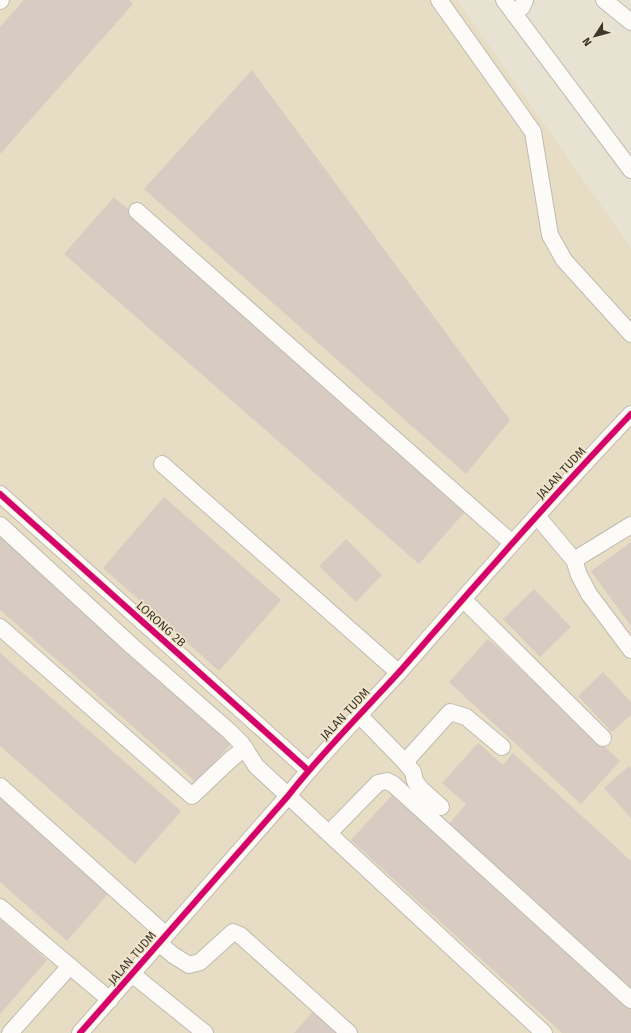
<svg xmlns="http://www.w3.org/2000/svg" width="631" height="1033" font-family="'Fira Sans',sans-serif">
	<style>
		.built { fill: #e7dcc4 }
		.building { fill: #d7cbc2 }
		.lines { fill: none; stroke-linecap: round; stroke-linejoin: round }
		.minor-casing { stroke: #c0bbb0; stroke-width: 18 }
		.minor { stroke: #fcfbf8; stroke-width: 16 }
		.cycleway-casing { stroke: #f0e5cb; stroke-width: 8 }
		.cycleway { stroke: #d6006c; stroke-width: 6 }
		.labels { text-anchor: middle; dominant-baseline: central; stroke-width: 3.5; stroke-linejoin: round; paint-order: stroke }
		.street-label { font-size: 12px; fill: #3c372d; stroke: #f0e5cb }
	</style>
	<rect width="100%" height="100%" fill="#e8e2d3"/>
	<path class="built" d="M0 0H457L631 248V1033H0Z"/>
	<path class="building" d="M24 0H129L133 4 0 154V27Z
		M252 70 510 420 466 474 144 189Z
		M114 197 469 507 419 564 64 254Z
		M164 497 281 600 219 671 103 568Z
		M0 532 235 739 197 783 0 610Z
		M346 539 382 575 356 602 319 566Z
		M631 542V626L591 571Z
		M534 589 571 627 540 657 503 619Z
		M488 639 620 761 581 804 449 682Z
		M0 653 181 811 135 864 0 746Z
		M603 672 631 702V715L612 732 578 696Z
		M478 743 503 765 513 753 631 861V991L448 825 466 804 442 783Z
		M629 766 631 768V818L604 788Z
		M0 788 113 888 67 941 0 882Z
		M394 793 631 1010V1033H562L351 840Z
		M0 919 47 960 0 1014Z
		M317 1007 346 1033H294Z"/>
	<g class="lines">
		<defs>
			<path id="minor" d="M439 0 533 132 550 235 564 260 631 334
				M504 0 631 170
				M604 0 631 22
				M0 1 1 0
				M514 14 522 7 525 0
				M137 211 512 543
				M162 464 398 672
				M0 494 308 770
				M537 516 574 560
				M0 525 133 647 229 731 242 744 256 766 544 1033
				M631 525 574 560 579 575 589 594 631 650
				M463 599 603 738
				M0 627 192 796 231 759 245 748
				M360 716 405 762 413 772 415 781 420 788 441 807
				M405 762 450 712 466 717 502 747
				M0 786 166 935
				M329 833 378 783 387 781 393 784 631 1000
				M0 907 110 1000
				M159 943 173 955 189 965 200 962 233 932 240 935 349 1033
				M132 974 205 1033
				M10 1033 70 966
				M80 1033 288 796C323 751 363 712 401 670 476 584 552 497 631 414"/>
		</defs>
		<use href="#minor" class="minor-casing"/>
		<use href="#minor" class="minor"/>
		<defs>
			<path id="cycleway" d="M0 494 308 770
				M80 1033 288 796C323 751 363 712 401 670 476 584 552 497 631 414"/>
		</defs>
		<use href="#cycleway" class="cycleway-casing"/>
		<use href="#cycleway" class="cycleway"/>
	</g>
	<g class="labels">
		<g class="street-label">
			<text transform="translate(561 473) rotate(-47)">JALAN TUDM</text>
			<text transform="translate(161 624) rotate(42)">LORONG 2B</text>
			<text transform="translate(345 714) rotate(-47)">JALAN TUDM</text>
			<text transform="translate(132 958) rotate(-49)">JALAN TUDM</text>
		</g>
	</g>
	<g transform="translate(595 36) rotate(234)" stroke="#f0e5cb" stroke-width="3" paint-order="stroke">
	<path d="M0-3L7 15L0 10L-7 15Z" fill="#3c372d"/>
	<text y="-6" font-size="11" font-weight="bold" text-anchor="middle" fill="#3c372d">N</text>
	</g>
</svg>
